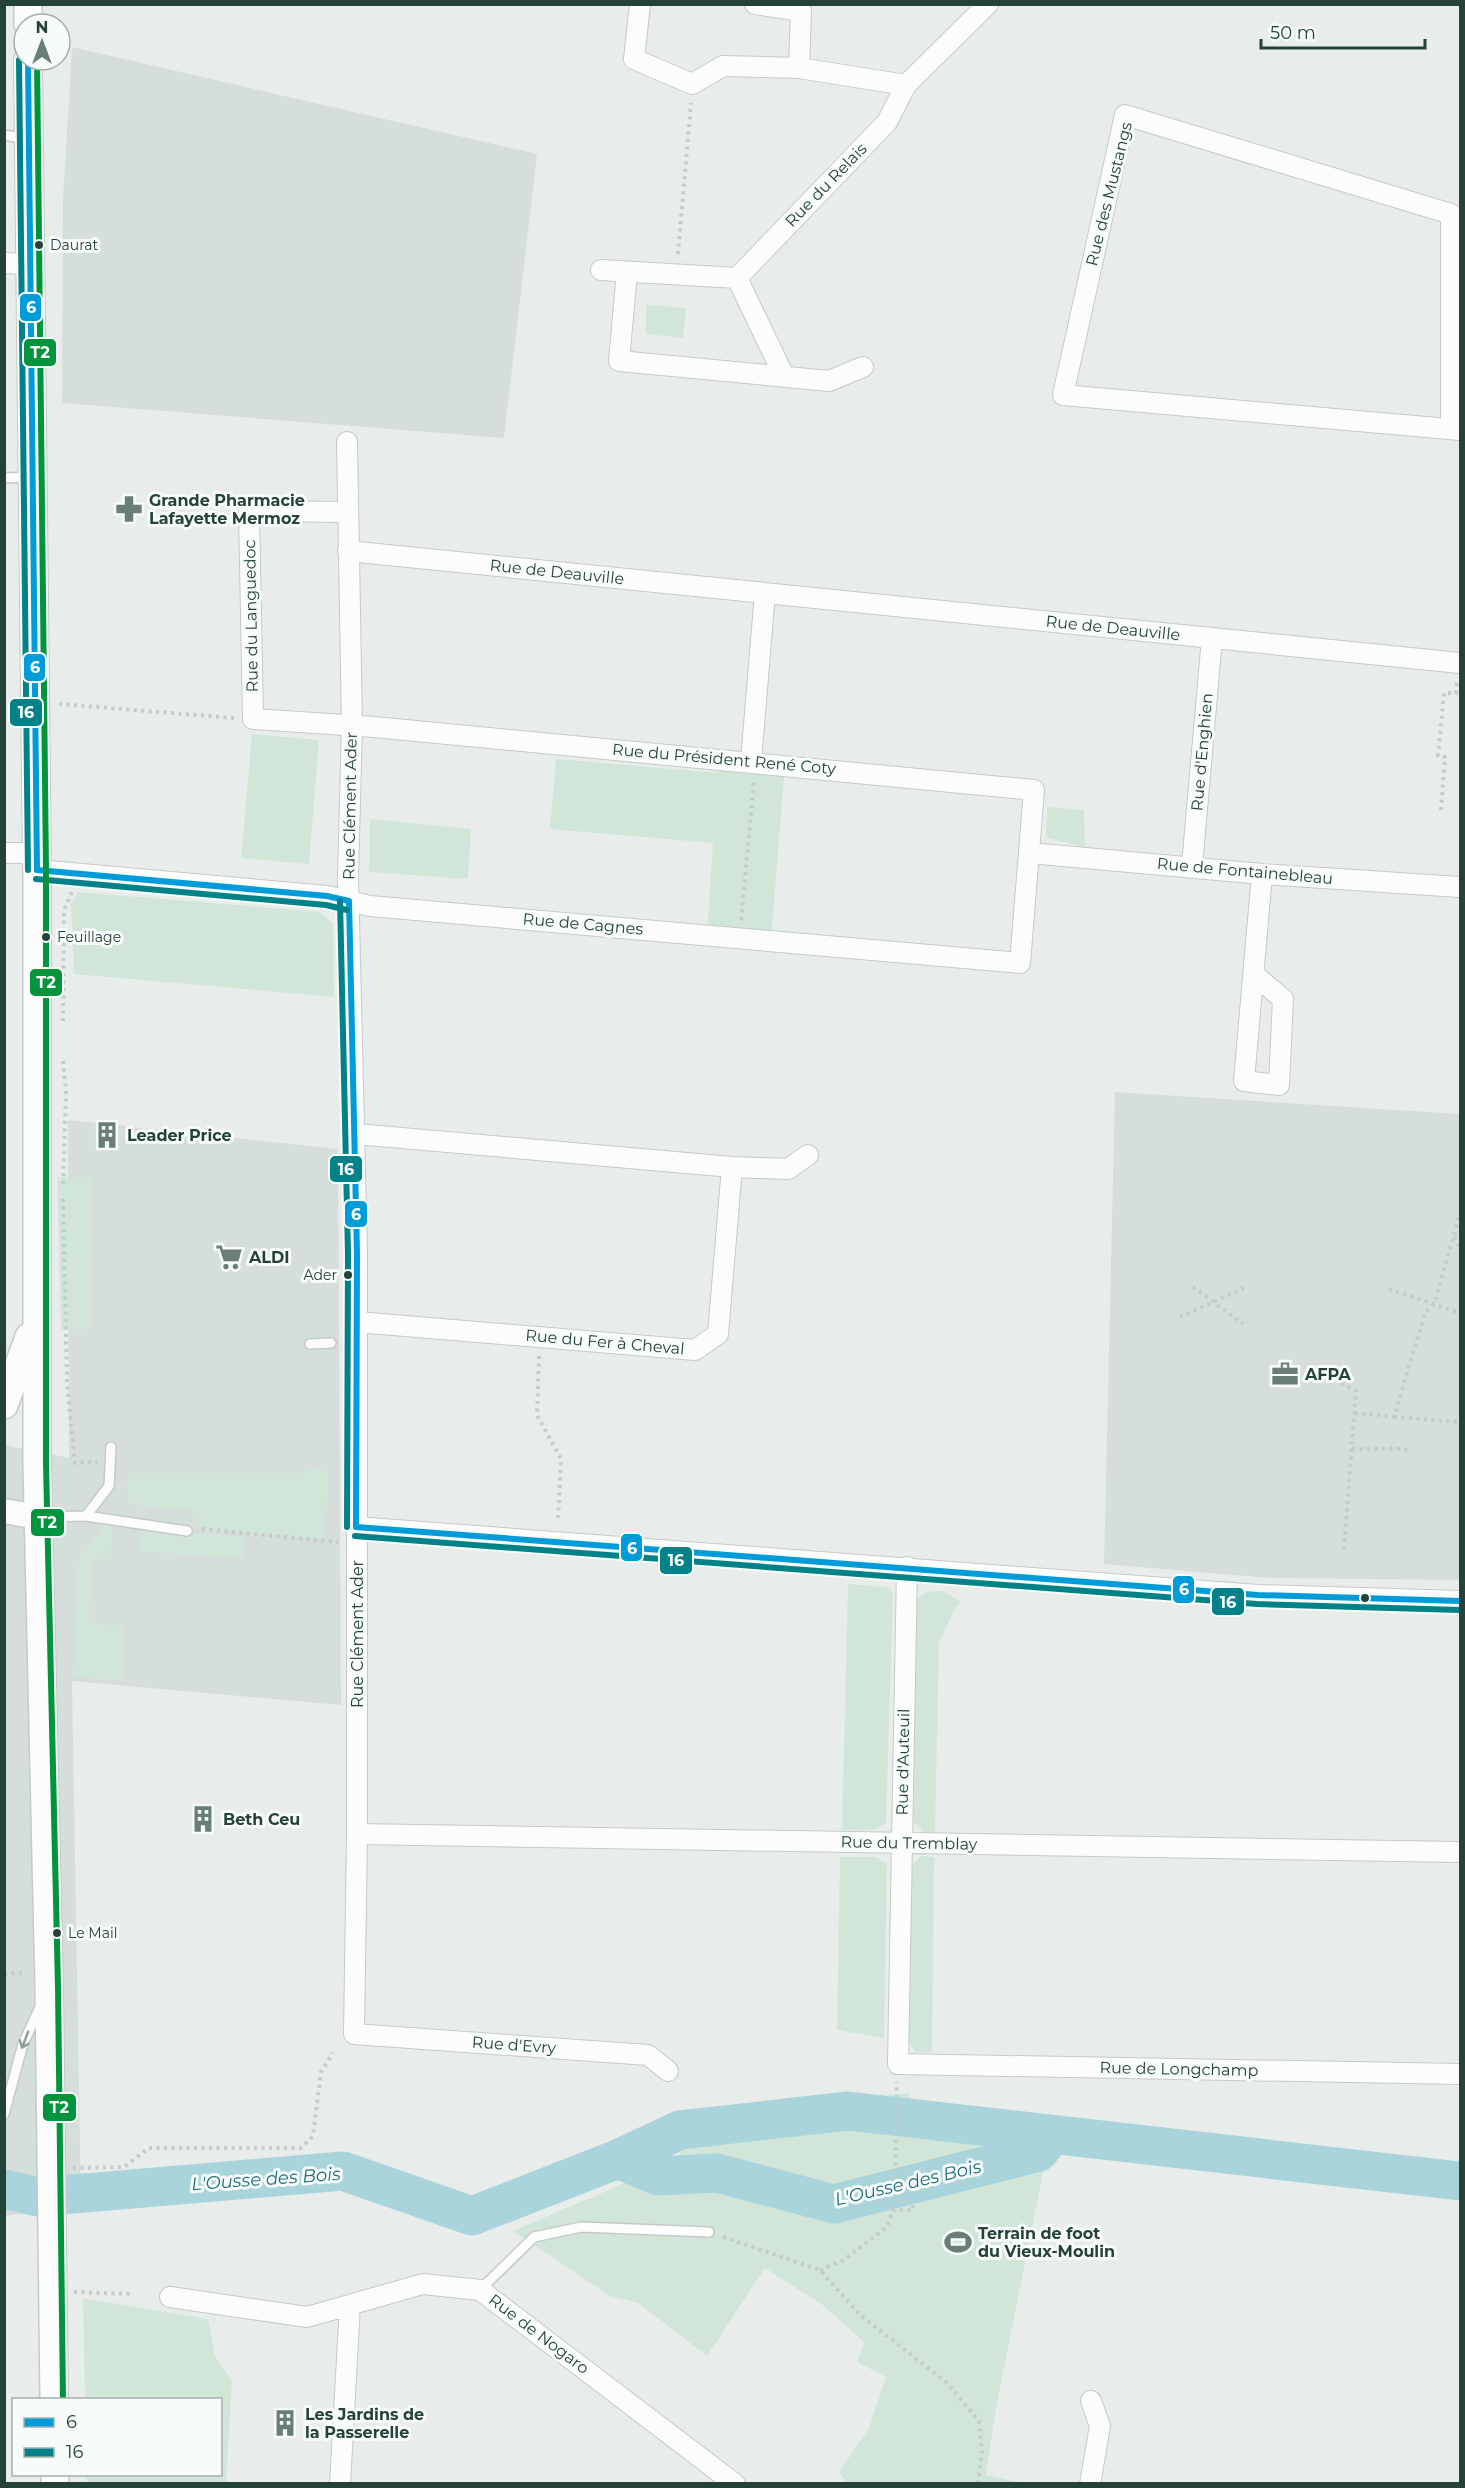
<svg xmlns="http://www.w3.org/2000/svg" width="1465" height="2488" font-family="Montserrat,sans-serif">
	<style>
		.built { fill: #d6dedb }
		.green { fill: #d1e6d8 }
		.lines { fill: none; stroke-linecap: round; stroke-linejoin: round }
		.river { stroke: #a9d4db; stroke-width: 39 }
		.service-casing { stroke: #c5cac8; stroke-width: 12 }
		.minor-casing { stroke: #c5cac8; stroke-width: 22 }
		.tertiary-casing { stroke: #c5cac8; stroke-width: 27 }
		.secondary-casing { stroke: #c3cbc8; stroke-width: 30 }
		.path { stroke: #c3ccca; stroke-width: 4; stroke-dasharray: 3 4.5; stroke-linecap: butt }
		.service { stroke: #fcfcfc; stroke-width: 9 }
		.minor { stroke: #fcfcfc; stroke-width: 20 }
		.tertiary { stroke: #fcfcfc; stroke-width: 24 }
		.secondary { stroke: #fcfcfc; stroke-width: 27 }
		.bus-1-casing { stroke: #f7fbf9; stroke-width: 10 }
		.bus-2-casing { stroke: #f7fbf9; stroke-width: 10 }
		.bus-3-casing { stroke: #f7fbf9; stroke-width: 10 }
		.bus-1 { stroke: #009bd9; stroke-width: 6 }
		.bus-2 { stroke: #008288; stroke-width: 6 }
		.bus-3 { stroke: #00943c; stroke-width: 6 }
		.oneway { stroke: #909f9b }
		.bus-dot { fill: #24423a; stroke: #f7fbf9; stroke-width: 2 }
		.labels { text-anchor: middle; dominant-baseline: central; stroke-width: 6; stroke-linejoin: round; paint-order: stroke }
		.bus-label { font-size: 14px; fill: #24423a; stroke: #f7fbf9; text-anchor: start }
		.street-label { font-size: 16px; fill: #24423a; stroke: #f7fbf9 }
		.poi-label { font-size: 16px; font-weight: bold; fill: #24423a; stroke: #f7fbf9; text-anchor: start }
		.water-label { font-size: 18px; font-style: italic; fill: #1c6f80; stroke: #f7fbf9 }
		.line-badge { stroke: #f7fbf9; stroke-width: 2 }
		.badge-label { font-size: 16px; text-anchor: middle; font-weight: bold; fill: #fff }
	</style>
	<rect width="100%" height="100%" fill="#e8edeb"/>
	<path class="built" d="M72 47 537 154 504 438 62 403 63 199Z
		M1115 1092 1460 1114V1580L1270 1578 1104 1564Z
		M68 1120 338 1149 341 1705 72 1681 81 2206 5 2216 4 1445 69 1458Z"/>
	<path class="green" d="M646 305 686 308 683 338 646 334Z
		M252 734 319 740 309 864 241 858Z
		M556 759 719 773 723 759 785 764 771 940 707 934 713 843 550 829Z
		M1047 807 1084 810 1085 847 1046 838Z
		M370 819 471 829 468 879 369 872Z
		M78 892 319 912 333 923 334 997 74 974 71 904Z
		M57 1177 92 1178 90 1329H61Z
		M308 1469 328 1471 325 1540 203 1530 195 1521 191 1510 129 1504 127 1483 131 1471 136 1473H307Z
		M107 1523 112 1529 110 1559H91L89 1624 124 1626 122 1681 73 1677 79 1557Z
		M141 1529 245 1537 244 1558 139 1551Z
		M848 1584 886 1587 891 1590 893 1595 886 1823 873 1830H842Z
		M944 1591 960 1602 954 1610 939 1643 935 1832H923L913 1821 917 1599 926 1592Z
		M921 1856 934 1857 932 2052H916L908 2042 912 1865Z
		M840 1857H877L887 1865 884 2038 837 2030Z
		M909 2093 910 2110 1052 2127 995 2414 986 2475 1022 2483H847L839 2472 869 2428 886 2377 857 2362 864 2342 824 2306 765 2268 707 2356 638 2303 610 2296 513 2231 632 2180 680 2156 681 2133 882 2110 888 2095Z
		M83 2298 208 2319 215 2356 232 2380 226 2483H87V2475L220 2474V2400L85 2399Z"/>
	<g class="lines">
		<path class="river" d="M618 2159 658 2176 717 2173 834 2204 1039 2152 1052 2135
			M4 2189 38 2197 343 2171 472 2216 618 2159 680 2130 848 2111 1460 2181"/>
		<defs>
			<path id="service" d="M4 135 27 139
				M4 478 30 477
				M310 1344 331 1343
				M86 1516 109 1486 111 1447
				M41 1517 86 1516 187 1531
				M4 2114 23 2044 41 2005
				M480 2290 534 2237 581 2227 709 2232"/>
			<path id="minor" d="M640 4 634 59 692 84 723 66 799 68 906 85
				M755 4 801 11 799 68
				M4 263 31 264
				M601 270 737 278 887 122 906 85 988 4
				M627 272 619 361 829 381 863 367
				M737 278 784 376
				M1451 429V214L1125 115 1063 395 1460 430
				M347 442 352 726 348 876 357 1254V1834L354 2034 648 2055 668 2071
				M348 551 1460 663
				M751 761 765 593
				M4 853H36
				M1030 853 1262 874 1460 887
				M1192 866 1212 638
				M37 870 327 896 370 906 1020 963 1034 790 374 727 253 719 249 511 347 512
				M1253 974 1283 999 1279 1085 1244 1081 1262 874
				M356 1134 732 1167 718 1334 695 1350 357 1322
				M732 1167 788 1169 808 1155
				M356 1527 1258 1595 1460 1601
				M907 1567 898 2064 1460 2074
				M357 1834 1460 1852
				M170 2297 307 2317 423 2284 480 2290 735 2484
				M340 2484 350 2305
				M1090 2484 1100 2426 1091 2401"/>
			<path id="tertiary" d="M4 1511 38 1517"/>
			<path id="secondary" d="M28 4V24
				M28 60 37 870V1463L49 1987 54 2400
				M4 1405 29 1337
				M55 2474V2484"/>
		</defs>
		<use href="#service" class="service-casing"/>
		<use href="#minor" class="minor-casing"/>
		<use href="#tertiary" class="tertiary-casing"/>
		<use href="#secondary" class="secondary-casing"/>
		<path class="path" d="M678 254 691 103
			M59 704 234 718
			M1441 810 1445 757 1438 756 1444 693H1456L1457 682
			M741 920 754 781
			M63 1021 64 910 72 892
			M63 1061 66 1091 63 1186
			M63 1199 67 1383 75 1463 97 1462
			M1454 1237 1460 1247
			M1193 1287 1243 1324
			M1389 1289 1460 1313
			M1180 1317 1244 1288
			M539 1356 537 1415 561 1459 558 1522
			M1341 1383 1356 1391 1344 1550
			M1355 1413 1394 1417 1425 1313 1434 1304 1459 1217
			M1394 1417 1460 1422
			M1352 1448C1375 1452 1389 1445 1410 1451
			M202 1529 338 1542
			M4 1974 27 1972
			M73 2168 124 2167 149 2148H301L313 2136 321 2072 333 2053
			M723 2237 820 2270 859 2314 947 2383 979 2421 982 2452 978 2484
			M820 2270 844 2260 887 2227 893 2210H913V2202L895 2201 897 2082
			M74 2292 131 2294"/>
		<use href="#service" class="service"/>
		<use href="#minor" class="minor"/>
		<use href="#tertiary" class="tertiary"/>
		<use href="#secondary" class="secondary"/>
		<defs>
			<path id="bus-1" d="M28 60 37 870
				M37 870 327 896 349 901
				M349 901 357 1254 356 1527
				M356 1527 1258 1595 1460 1601"/>
			<path id="bus-2" d="M19 60 28 870
				M36 879 326 905 347 910
				M340 901 348 1254 347 1527
				M355 1536 1257 1604 1460 1610"/>
			<path id="bus-3" d="M37 60 46 870V1463L58 1987 63 2400"/>
		</defs>
		<use href="#bus-1" class="bus-1-casing"/>
		<use href="#bus-2" class="bus-2-casing"/>
		<use href="#bus-3" class="bus-3-casing"/>
		<use href="#bus-1" class="bus-1"/>
		<use href="#bus-2" class="bus-2"/>
		<use href="#bus-3" class="bus-3"/>
	</g>
	<defs><path id="oneway-shaft" d="M-6 0H5M1.5-3L5.5 0L1.5 3" fill="none" stroke-width="1.6" stroke-linecap="round" stroke-linejoin="round" transform="scale(1.5)"/></defs>
	<use class="oneway" href="#oneway-shaft" transform="translate(25 2040) rotate(111)"/>
	<defs>
		<symbol id="pharmacy-bare" viewBox="-9 -9 18 18"><path d="M-2-6h4v4h4v4h-4v4h-4v-4h-4v-4h4Z" fill="#697e78" stroke="#f7fbf9" stroke-width="2.5" paint-order="stroke"/></symbol>
		<symbol id="building-bare" viewBox="-9 -9 18 18"><path d="M-4-6H4V6H1V3H-1V6H-4ZM-2.5-4.3h1.7v1.8h-1.7ZM.8-4.3h1.7v1.8H.8ZM-2.5-1h1.7V.8h-1.7ZM.8-1h1.7V.8H.8Z" fill="#697e78" stroke="#f7fbf9" stroke-width="2.5" paint-order="stroke"/></symbol>
		<symbol id="supermarket-bare" viewBox="-9 -9 18 18"><path d="M-6-5.5h2.5l.6 2H6L4.5 2H-2.5L-4.4-4H-6ZM-1.5 3.2a1.3 1.3 0 1 0 .1 0ZM3 3.2a1.3 1.3 0 1 0 .1 0Z" fill="#697e78" stroke="#f7fbf9" stroke-width="2.5" paint-order="stroke"/></symbol>
		<symbol id="office-bare" viewBox="-9 -9 18 18"><path d="M-6-3h4V-5.5h4V-3h4V5H-6ZM-1-4.5V-3h2v-1.5ZM-6 0V1H6V0Z" fill="#697e78" stroke="#f7fbf9" stroke-width="2.5" paint-order="stroke"/></symbol>
		<symbol id="stadium-bare" viewBox="-9 -9 18 18"><path d="M0-5a6.5 5 0 1 0 0 10a6.5 5 0 1 0 0-10ZM-3.5-1.8h7v3.6h-7Z" fill="#697e78" stroke="#f7fbf9" stroke-width="2.5" paint-order="stroke"/></symbol>
	</defs>
	<g fill-rule="evenodd">
		<use href="#pharmacy-bare" x="110" y="490" width="38" height="38"/>
		<use href="#building-bare" x="88" y="1116" width="38" height="38"/>
		<use href="#supermarket-bare" x="210" y="1238" width="38" height="38"/>
		<use href="#office-bare" x="1266" y="1355" width="38" height="38"/>
		<use href="#building-bare" x="184" y="1800" width="38" height="38"/>
		<use href="#stadium-bare" x="939" y="2223" width="38" height="38"/>
		<use href="#building-bare" x="266" y="2404" width="38" height="38"/>
	</g>
	<g class="bus-dot">
		<circle cx="39" cy="245" r="5"/>
		<circle cx="46" cy="937" r="5"/>
		<circle cx="348" cy="1275" r="5"/>
		<circle cx="1365" cy="1598" r="5"/>
		<circle cx="57" cy="1933" r="5"/>
	</g>
	<g class="labels">
		<g class="bus-label">
			<text x="50" y="245">Daurat</text>
			<text x="57" y="937">Feuillage</text>
			<text x="337" y="1275" text-anchor="end">Ader</text>
			<text x="68" y="1933">Le Mail</text>
		</g>
		<g class="street-label">
			<text transform="translate(826 185) rotate(-46)">Rue du Relais</text>
			<text transform="translate(1109 194) rotate(-76)">Rue des Mustangs</text>
			<text transform="translate(557 572) rotate(6)">Rue de Deauville</text>
			<text transform="translate(251 616) rotate(-91)">Rue du Languedoc</text>
			<text transform="translate(1113 628) rotate(6)">Rue de Deauville</text>
			<text transform="translate(1202 752) rotate(-85)">Rue d'Enghien</text>
			<text transform="translate(724 759) rotate(5)">Rue du Président René Coty</text>
			<text transform="translate(350 806) rotate(-89)">Rue Clément Ader</text>
			<text transform="translate(1245 871) rotate(5)">Rue de Fontainebleau</text>
			<text transform="translate(583 924) rotate(5)">Rue de Cagnes</text>
			<text transform="translate(605 1342) rotate(5)">Rue du Fer à Cheval</text>
			<text transform="translate(357 1634) rotate(-90)">Rue Clément Ader</text>
			<text transform="translate(903 1762) rotate(-89)">Rue d'Auteuil</text>
			<text transform="translate(909 1843) rotate(1)">Rue du Tremblay</text>
			<text transform="translate(514 2045) rotate(4)">Rue d'Evry</text>
			<text transform="translate(1179 2069) rotate(1)">Rue de Longchamp</text>
			<text transform="translate(539 2334) rotate(37)">Rue de Nogaro</text>
		</g>
		<g class="poi-label">
			<text x="149" y="500">Grande Pharmacie<tspan x="149" dy="18">Lafayette Mermoz</tspan></text>
			<text x="127" y="1135">Leader Price</text>
			<text x="249" y="1257">ALDI</text>
			<text x="1305" y="1374">AFPA</text>
			<text x="223" y="1819">Beth Ceu</text>
			<text x="978" y="2233">Terrain de foot<tspan x="978" dy="18">du Vieux-Moulin</tspan></text>
			<text x="305" y="2414">Les Jardins de<tspan x="305" dy="18">la Passerelle</tspan></text>
		</g>
		<g class="water-label">
			<text transform="translate(266 2179) rotate(-4)">L'Ousse des Bois</text>
			<text transform="translate(908 2183) rotate(-13)">L'Ousse des Bois</text>
		</g>
	</g>
	<g class="line-badge">
		<rect x="19" y="293" width="23" height="29" rx="6" fill="#009bd9"/>
		<rect x="23" y="338" width="34" height="29" rx="6" fill="#00943c"/>
		<rect x="23" y="653" width="23" height="29" rx="6" fill="#009bd9"/>
		<rect x="9" y="698" width="34" height="29" rx="6" fill="#008288"/>
		<rect x="29" y="968" width="34" height="29" rx="6" fill="#00943c"/>
		<rect x="329" y="1155" width="34" height="28" rx="6" fill="#008288"/>
		<rect x="344" y="1200" width="24" height="28" rx="6" fill="#009bd9"/>
		<rect x="30" y="1508" width="35" height="29" rx="6" fill="#00943c"/>
		<rect x="620" y="1533" width="23" height="29" rx="6" fill="#009bd9"/>
		<rect x="659" y="1546" width="34" height="29" rx="6" fill="#008288"/>
		<rect x="1172" y="1575" width="23" height="29" rx="6" fill="#009bd9"/>
		<rect x="1211" y="1587" width="34" height="29" rx="6" fill="#008288"/>
		<rect x="42" y="2093" width="35" height="29" rx="6" fill="#00943c"/>
	</g>
	<g class="badge-label">
		<text x="31" y="313">6</text>
		<text x="40" y="358">T2</text>
		<text x="35" y="673">6</text>
		<text x="26" y="718">16</text>
		<text x="46" y="988">T2</text>
		<text x="346" y="1175">16</text>
		<text x="356" y="1220">6</text>
		<text x="47" y="1528">T2</text>
		<text x="632" y="1554">6</text>
		<text x="676" y="1566">16</text>
		<text x="1184" y="1595">6</text>
		<text x="1228" y="1608">16</text>
		<text x="59" y="2113">T2</text>
	</g>
	<rect width="1465" height="2488" fill="none" stroke="#24423a" stroke-width="12"/>
	<rect x="12" y="2398" width="210" height="78" fill="#f7fbf9" stroke="#a3b1ad" stroke-width="1.5"/>
	<rect x="24" y="2418" width="30" height="9" fill="#009bd9" stroke="#a3b1ad" stroke-width="1.5"/>
	<text x="66" y="2428" font-size="18" fill="#24423a">6</text>
	<rect x="24" y="2448" width="30" height="9" fill="#008288" stroke="#a3b1ad" stroke-width="1.5"/>
	<text x="66" y="2458" font-size="18" fill="#24423a">16</text>
	<g transform="translate(42 42)"><circle r="28" fill="#f7fbf9" stroke="#a3b1ad" stroke-width="1.5"/>
	<path d="M0-4.5L10 22L0 15L-10 22Z" fill="#697e78"/>
	<text y="-9" font-size="16" font-weight="bold" text-anchor="middle" fill="#24423a">N</text>
	</g>
	<path d="M1261 39v9h164v-9" fill="none" stroke="#24423a" stroke-width="3"/>
	<text x="1270" y="39" font-size="18" fill="#24423a" stroke="#f7fbf9" stroke-width="4.5" paint-order="stroke">50 m</text>
</svg>
